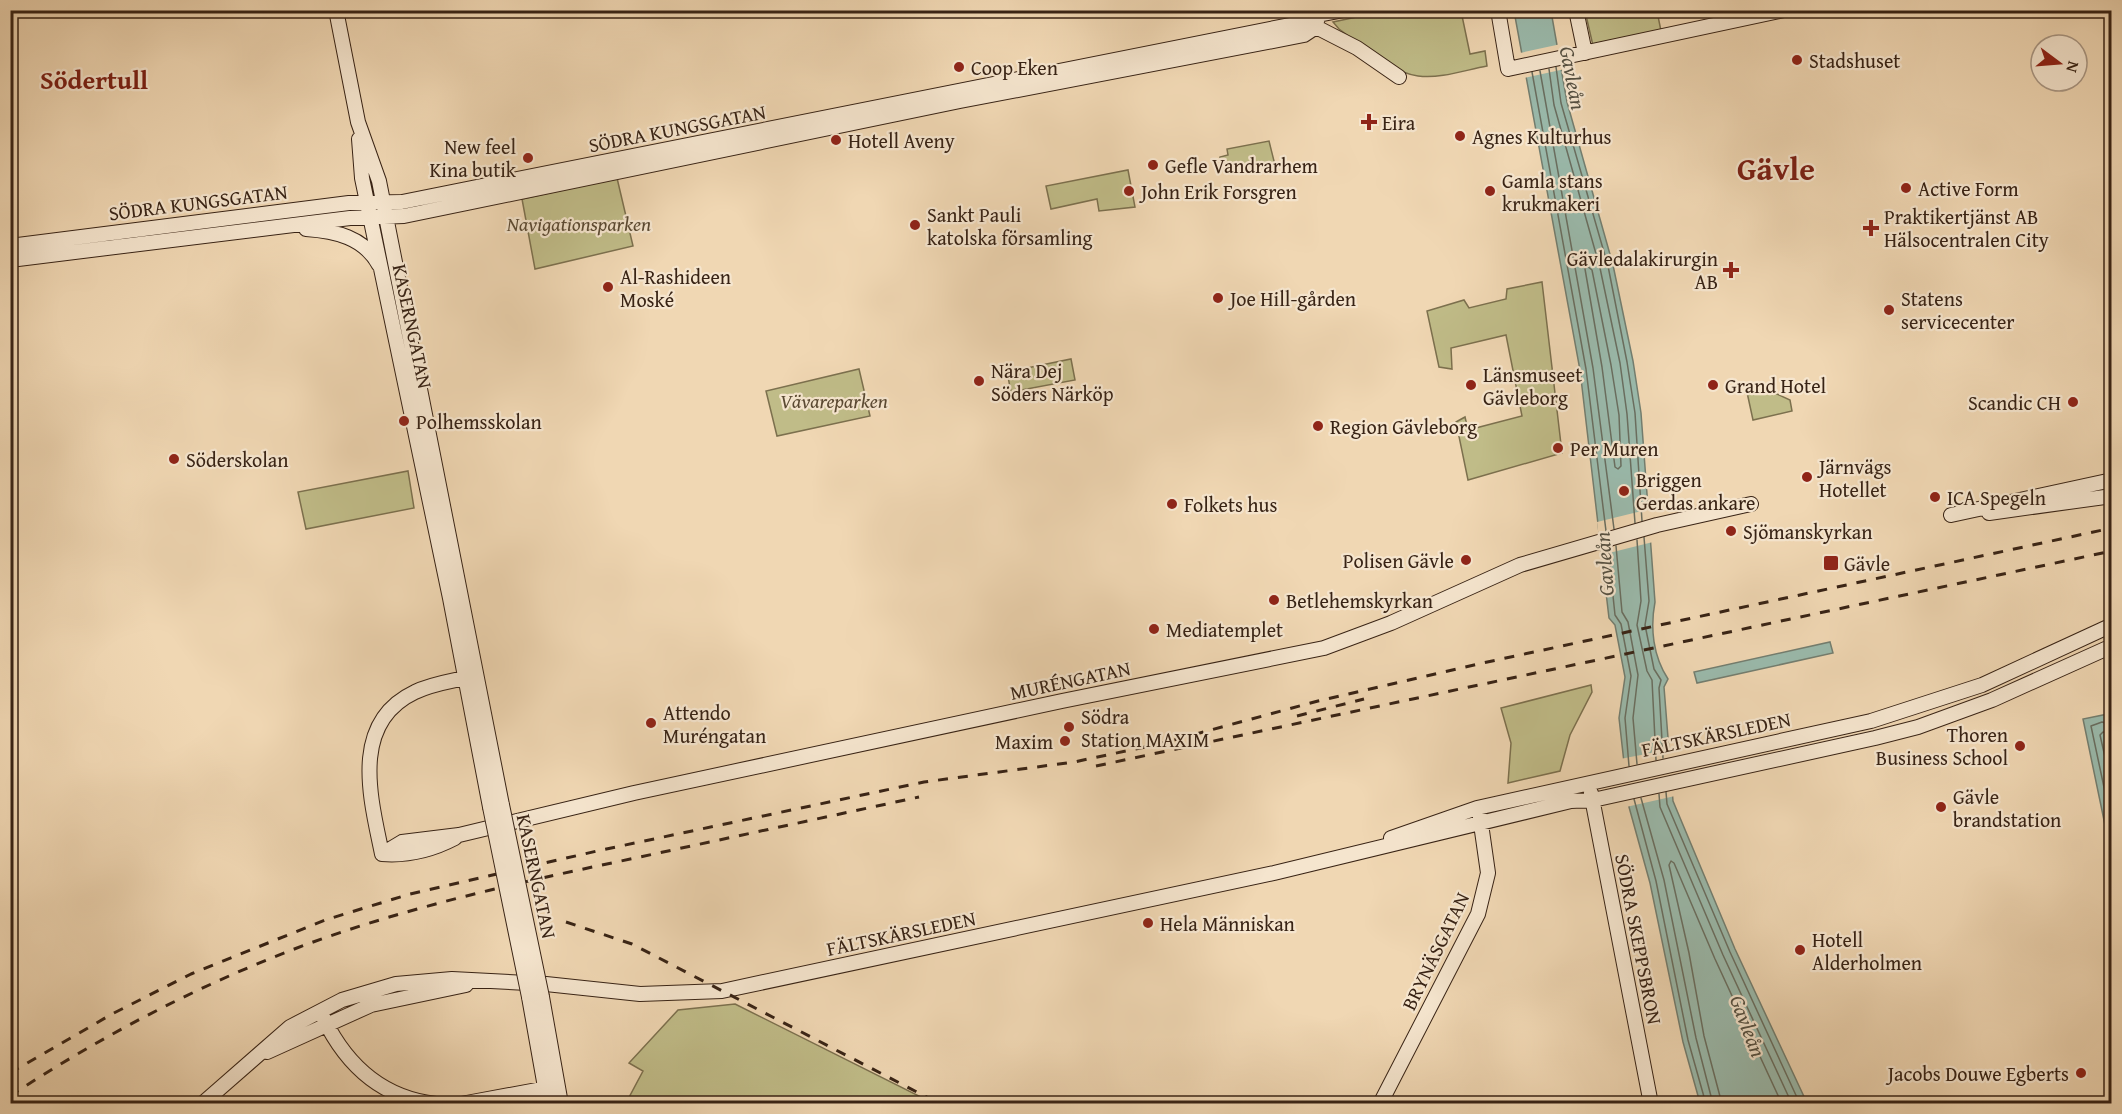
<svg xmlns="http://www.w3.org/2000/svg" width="2122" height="1114" font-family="'Gentium Book Plus',serif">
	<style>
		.green { fill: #c0bc88; stroke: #7c704e; stroke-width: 1.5 }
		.water { fill: #9abaac; stroke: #737e70; stroke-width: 1.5 }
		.pier { fill: #f0d7b3 }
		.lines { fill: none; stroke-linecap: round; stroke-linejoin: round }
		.shore { stroke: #696e60; stroke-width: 1.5 }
		.secondary-casing { stroke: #382315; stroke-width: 16 }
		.secondary { stroke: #f5e5ce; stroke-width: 14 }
		.rail { stroke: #382315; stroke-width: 3; stroke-dasharray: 10 10; stroke-linecap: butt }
		.secondary-bridge-casing { stroke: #382315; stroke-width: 16; stroke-linecap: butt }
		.secondary-bridge { stroke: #f5e5ce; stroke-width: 14 }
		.poi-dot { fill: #8f2418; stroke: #f5e5ce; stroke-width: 2 }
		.labels { text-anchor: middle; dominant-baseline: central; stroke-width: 4.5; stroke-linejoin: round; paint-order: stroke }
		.poi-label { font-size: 20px; fill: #382315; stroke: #f5e5ce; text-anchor: start }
		.street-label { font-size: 20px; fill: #382315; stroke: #f5e5ce }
		.park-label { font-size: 20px; font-style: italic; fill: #5a4932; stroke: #f5e5ce }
		.water-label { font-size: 21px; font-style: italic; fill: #555042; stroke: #f5e5ce }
		.district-label { font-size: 26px; font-weight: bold; fill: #7a1f14; stroke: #f5e5ce }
		.town-label { font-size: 32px; font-weight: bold; fill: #7a1f14; stroke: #f5e5ce }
	</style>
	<rect width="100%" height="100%" fill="#f0d7b3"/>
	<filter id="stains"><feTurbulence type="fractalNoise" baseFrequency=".00333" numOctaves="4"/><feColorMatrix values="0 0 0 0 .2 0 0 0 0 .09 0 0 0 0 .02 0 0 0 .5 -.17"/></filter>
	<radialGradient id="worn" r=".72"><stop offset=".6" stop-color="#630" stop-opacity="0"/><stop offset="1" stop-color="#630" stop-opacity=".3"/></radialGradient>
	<path class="green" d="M1385 11H1463H1461L1470 54 1485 51 1487 66C1465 70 1441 79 1418 76 1389 72 1362 45 1339 29L1333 22Z
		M1585 11H1657L1662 36 1594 50Z
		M1269 141 1276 169 1220 162V157L1228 155 1227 149Z
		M1128 170 1135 207 1099 211 1097 199 1051 209 1046 186Z
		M617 178 633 246 535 269 522 199Z
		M1542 282 1562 453 1468 480 1456 422 1465 417 1468 430 1522 416 1506 335 1451 348 1452 369 1439 367 1427 311 1464 300 1469 308 1506 299 1507 289Z
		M1071 359 1075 380 1011 392 1007 372Z
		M859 369 870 416 777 436 766 391Z
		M1751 382 1790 400 1792 411 1753 420 1745 383Z
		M408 471 414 508 306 529 298 492Z
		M1591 685 1592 692 1570 735 1560 771 1508 783 1511 743 1501 708Z
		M735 1004 925 1099 923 1103 707 1104 700 1100 698 1103H626L643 1071 629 1063 678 1010Z"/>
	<path class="water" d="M1514 11H1551L1567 102 1613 265 1633 361 1641 413 1655 602C1650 628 1653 656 1668 679L1664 687 1673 801 1735 949 1807 1103H1700L1683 1042 1650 883 1629 807 1619 718 1625 677 1615 625 1609 618 1580 370Z
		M1830 642 1833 653 1697 683 1694 672Z
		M2108 714 2112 732 2111 854 2083 719Z"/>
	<path class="pier" d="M1561 44 1565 69 1524 78 1520 53Z
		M1650 509 1653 542 1601 555 1597 522Z
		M1672 749 1675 796 1626 807 1620 759Z"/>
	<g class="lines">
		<path class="shore" d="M1556 67 1561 103 1608 266 1627 362 1635 413 1642 521
			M1549 69 1554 105 1600 268 1620 363 1627 414 1635 523
			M1540 71 1593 368 1614 529
			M1532 72 1586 369 1606 531
			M1587 266 1592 270 1611 365 1619 415 1621 466 1618 469 1615 467 1602 367 1585 269Z
			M1644 537 1649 601 1645 625 1654 669 1661 680 1659 688 1663 758
			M1637 540 1641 601 1637 625 1647 671 1652 680 1656 760
			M1616 546 1622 612 1628 622 1638 675 1633 718 1637 764
			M1608 548 1615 615 1621 624 1631 676 1625 718 1629 766
			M2112 725 2102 722 2091 726 2112 825
			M2112 733 2103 732 2100 735 2112 788
			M1666 792 1667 804 1730 952 1800 1104
			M1659 794 1660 807 1723 955 1792 1104
			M1641 798 1664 880 1696 1038 1713 1104
			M1634 799 1656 881 1688 1040 1706 1104
			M1722 1104 1704 1036 1689 953 1669 865 1671 861 1674 863 1715 959 1782 1104"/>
		<defs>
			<path id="secondary" d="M336 10 358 122 379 181 502 805
				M1498 10 1508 69 1784 10
				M1576 10 1585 53
				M1316 27 1357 48 1399 77
				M359 139 362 178 450 598 490 807
				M306 229C335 231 364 237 379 265
				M10 246 349 203 402 202 1300 23 1318 15 1344 10
				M10 260 350 218 404 216 960 101 1304 35 1316 27 1318 15
				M1989 513 2112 496
				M1951 515 2112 480
				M1591 793 1651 1104
				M1391 838 1477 808 1871 721 1982 685 2112 625
				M382 854 402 842 459 835 634 793 1062 701 1324 648 1391 623 1520 565 1657 525 1751 504
				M382 854C371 800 349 723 415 692 433 683 454 681 473 676
				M382 854C407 856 432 850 455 838
				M529 997 548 1104
				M542 997 561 1104
				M323 1017C346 1065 382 1098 436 1104
				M267 1052 371 1005 466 985
				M202 1104 290 1027 342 1000 396 984 452 979 546 984 640 994 722 991 1274 873 1571 801 1593 800 1875 738 1918 727 1992 700 2112 646
				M461 1104 553 1087
				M1380 1104 1478 914 1488 873 1480 817"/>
		</defs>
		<use href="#secondary" class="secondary-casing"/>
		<use href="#secondary" class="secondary"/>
		<path class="rail" d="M1297 716 1364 699
			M1096 766 2112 551
			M566 922 632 944 940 1104
			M10 1073 112 1014 191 974 325 920 410 894 597 851 924 782 1074 762 1159 744 1318 701 1478 664 2112 528
			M10 1096C109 1031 218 975 330 936 432 901 535 879 640 857 733 837 826 817 919 797"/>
		<defs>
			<path id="secondary-bridge" d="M502 805 542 997
				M490 807 529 997"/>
		</defs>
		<use href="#secondary-bridge" class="secondary-bridge-casing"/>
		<use href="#secondary-bridge" class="secondary-bridge"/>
	</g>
	<g class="poi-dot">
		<circle cx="1797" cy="60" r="6"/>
		<circle cx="959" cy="67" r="6"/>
		<path d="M1366 113h6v6h6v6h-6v6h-6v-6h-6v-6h6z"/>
		<circle cx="1460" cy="136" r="6"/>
		<circle cx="836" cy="140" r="6"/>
		<circle cx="528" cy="158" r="6"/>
		<circle cx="1153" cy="165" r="6"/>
		<circle cx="1906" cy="188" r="6"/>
		<circle cx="1129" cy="191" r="6"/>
		<circle cx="1490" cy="191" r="6"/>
		<circle cx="915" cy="225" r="6"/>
		<path d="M1868 219h6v6h6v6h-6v6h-6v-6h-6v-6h6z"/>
		<path d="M1728 261h6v6h6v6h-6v6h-6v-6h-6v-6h6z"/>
		<circle cx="608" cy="287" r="6"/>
		<circle cx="1218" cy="298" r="6"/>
		<circle cx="1889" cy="310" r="6"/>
		<circle cx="979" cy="381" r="6"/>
		<circle cx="1471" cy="385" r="6"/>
		<circle cx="1713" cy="385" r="6"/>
		<circle cx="2073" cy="402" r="6"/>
		<circle cx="404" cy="421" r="6"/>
		<circle cx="1318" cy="426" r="6"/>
		<circle cx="1558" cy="448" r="6"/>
		<circle cx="174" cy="459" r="6"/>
		<circle cx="1807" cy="477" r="6"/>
		<circle cx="1624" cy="491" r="6"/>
		<circle cx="1935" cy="497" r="6"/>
		<circle cx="1172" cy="504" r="6"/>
		<circle cx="1731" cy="531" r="6"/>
		<circle cx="1466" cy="560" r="6"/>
		<rect x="1823" y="555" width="16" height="16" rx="3"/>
		<circle cx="1274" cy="600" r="6"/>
		<circle cx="1154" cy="629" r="6"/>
		<circle cx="651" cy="723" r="6"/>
		<circle cx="1069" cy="727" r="6"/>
		<circle cx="1065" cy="741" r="6"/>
		<circle cx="2020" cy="746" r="6"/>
		<circle cx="1941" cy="807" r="6"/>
		<circle cx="1148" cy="923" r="6"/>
		<circle cx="1800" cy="950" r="6"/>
		<circle cx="2081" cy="1073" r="6"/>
	</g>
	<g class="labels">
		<g class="poi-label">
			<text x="1809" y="60">Stadshuset</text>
			<text x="971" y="67">Coop Eken</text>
			<text x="1382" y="122">Eira</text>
			<text x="1472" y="136">Agnes Kulturhus</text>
			<text x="848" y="140">Hotell Aveny</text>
			<text x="516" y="146" text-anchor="end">New feel<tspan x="516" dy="23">Kina butik</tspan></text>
			<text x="1165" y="165">Gefle Vandrarhem</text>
			<text x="1502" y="180">Gamla stans<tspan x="1502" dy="23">krukmakeri</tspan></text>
			<text x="1918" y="188">Active Form</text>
			<text x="1141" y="191">John Erik Forsgren</text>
			<text x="927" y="214">Sankt Pauli<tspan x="927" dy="23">katolska församling</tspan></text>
			<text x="1884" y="216">Praktikertjänst AB<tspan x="1884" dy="23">Hälsocentralen City</tspan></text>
			<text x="1718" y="258" text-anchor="end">Gävledalakirurgin<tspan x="1718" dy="23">AB</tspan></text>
			<text x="620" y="276">Al-Rashideen<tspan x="620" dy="23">Moské</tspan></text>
			<text x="1230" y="298">Joe Hill-gården</text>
			<text x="1901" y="298">Statens<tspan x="1901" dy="23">servicecenter</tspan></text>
			<text x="991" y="370">Nära Dej<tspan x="991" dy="23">Söders Närköp</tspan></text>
			<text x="1483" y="374">Länsmuseet<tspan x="1483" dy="23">Gävleborg</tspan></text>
			<text x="1725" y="385">Grand Hotel</text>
			<text x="2061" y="402" text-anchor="end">Scandic CH</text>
			<text x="416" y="421">Polhemsskolan</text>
			<text x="1330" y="426">Region Gävleborg</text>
			<text x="1570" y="448">Per Muren</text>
			<text x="186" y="459">Söderskolan</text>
			<text x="1819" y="466">Järnvägs<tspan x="1819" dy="23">Hotellet</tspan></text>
			<text x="1636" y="479">Briggen<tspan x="1636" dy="23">Gerdas ankare</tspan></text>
			<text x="1947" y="497">ICA Spegeln</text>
			<text x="1184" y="504">Folkets hus</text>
			<text x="1743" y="531">Sjömanskyrkan</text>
			<text x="1454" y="560" text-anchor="end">Polisen Gävle</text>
			<text x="1844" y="563">Gävle</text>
			<text x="1286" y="600">Betlehemskyrkan</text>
			<text x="1166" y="629">Mediatemplet</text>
			<text x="663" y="712">Attendo<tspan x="663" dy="23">Muréngatan</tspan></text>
			<text x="1081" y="716">Södra<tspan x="1081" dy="23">Station MAXIM</tspan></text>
			<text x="2008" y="734" text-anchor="end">Thoren<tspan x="2008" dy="23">Business School</tspan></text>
			<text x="1053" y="741" text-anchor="end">Maxim</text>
			<text x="1953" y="796">Gävle<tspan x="1953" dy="23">brandstation</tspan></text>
			<text x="1160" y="923">Hela Människan</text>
			<text x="1812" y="939">Hotell<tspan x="1812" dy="23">Alderholmen</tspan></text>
			<text x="2069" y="1073" text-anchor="end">Jacobs Douwe Egberts</text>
		</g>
		<g class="street-label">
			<text transform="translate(677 128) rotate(-11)">SÖDRA KUNGSGATAN</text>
			<text transform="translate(198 202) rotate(-7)">SÖDRA KUNGSGATAN</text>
			<text transform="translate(413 326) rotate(78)">KASERNGATAN</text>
			<text transform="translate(1070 680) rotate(-12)">MURÉNGATAN</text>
			<text transform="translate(1716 734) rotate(-12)">FÄLTSKÄRSLEDEN</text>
			<text transform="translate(537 876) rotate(78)">KASERNGATAN</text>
			<text transform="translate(901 933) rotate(-12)">FÄLTSKÄRSLEDEN</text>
			<text transform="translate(1639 939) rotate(79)">SÖDRA SKEPPSBRON</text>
			<text transform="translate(1435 951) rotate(-64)">BRYNÄSGATAN</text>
		</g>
		<g class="park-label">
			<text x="579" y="223">Navigationsparken</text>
			<text x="834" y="400">Vävareparken</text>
		</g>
		<g class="water-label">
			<text transform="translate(1573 78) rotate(79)">Gavleån</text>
			<text transform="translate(1604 564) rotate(-94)">Gavleån</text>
			<text transform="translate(1748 1026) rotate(69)">Gavleån</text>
		</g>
		<g class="district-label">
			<text x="94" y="79">Södertull</text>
		</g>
		<g class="town-label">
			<text x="1776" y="168">Gävle</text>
		</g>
	</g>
	<rect width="2122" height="1114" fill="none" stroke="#f0d7b3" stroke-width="36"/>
	<rect x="12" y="12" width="2098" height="1090" fill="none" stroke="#382315" stroke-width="3"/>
	<rect x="18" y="18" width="2086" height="1078" fill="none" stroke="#382315" stroke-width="1.5"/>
	<g transform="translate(2059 63) rotate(106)"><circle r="28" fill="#f5e5ce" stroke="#a99784" stroke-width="1.5"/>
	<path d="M0-4.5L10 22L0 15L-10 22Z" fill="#8f2418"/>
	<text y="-9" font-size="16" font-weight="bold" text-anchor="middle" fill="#382315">N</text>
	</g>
	<rect width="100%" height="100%" filter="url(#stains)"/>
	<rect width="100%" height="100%" fill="url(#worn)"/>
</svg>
